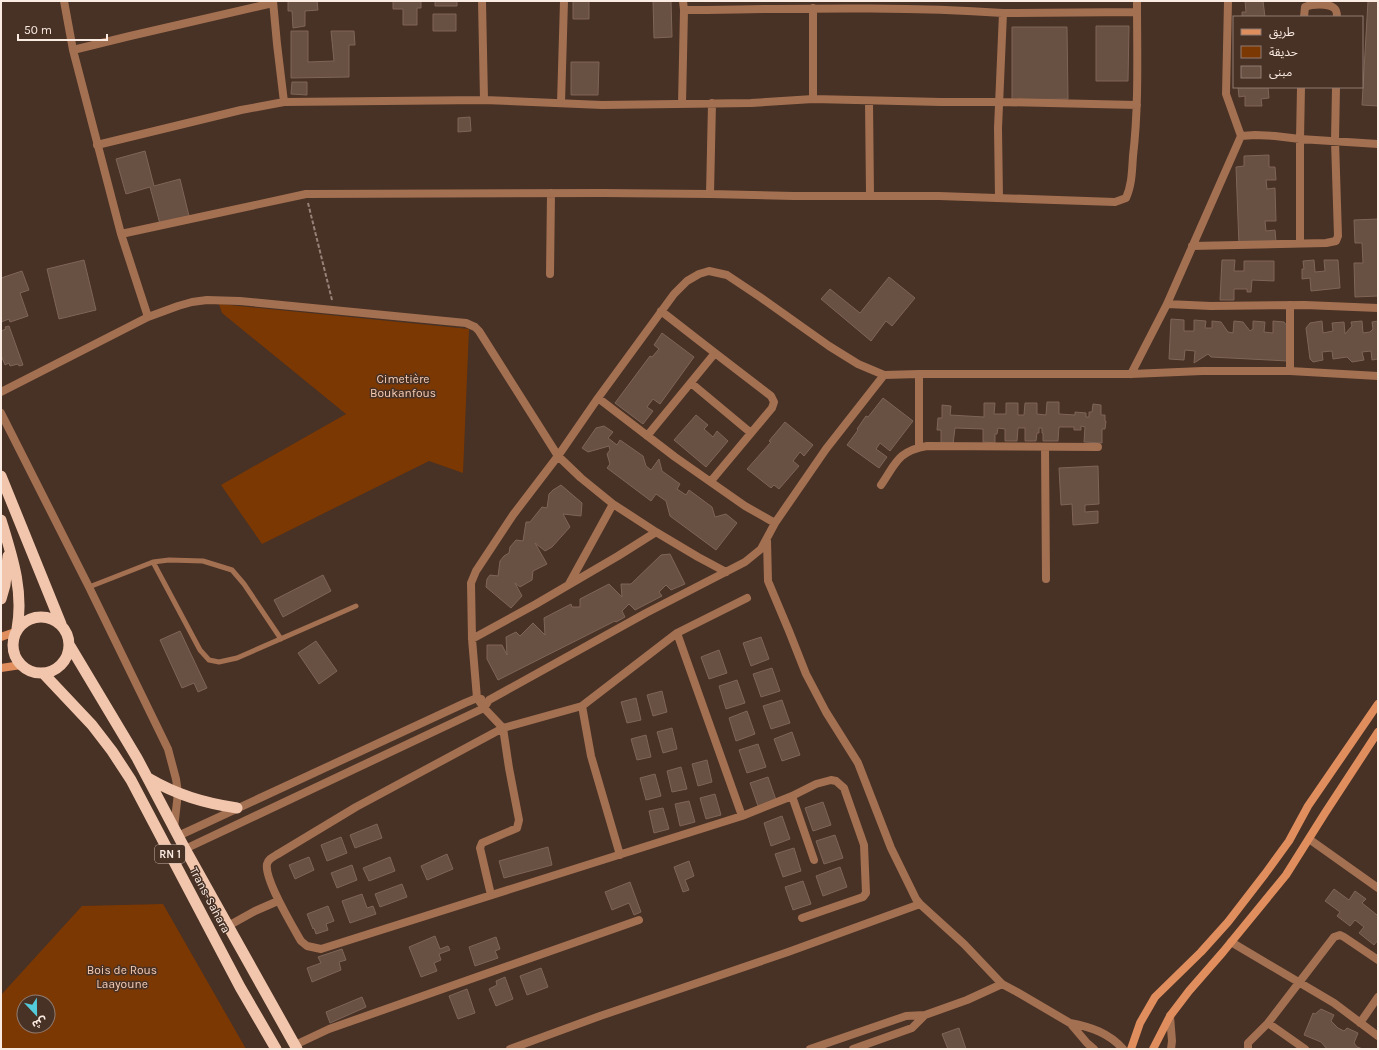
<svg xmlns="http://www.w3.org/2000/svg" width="1379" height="1050" font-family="Karla,'Noto Sans Arabic',sans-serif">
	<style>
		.green { fill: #7c3802; fill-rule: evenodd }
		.building { fill: #685042; stroke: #7e6557 }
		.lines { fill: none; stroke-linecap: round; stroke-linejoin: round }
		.path { stroke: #968278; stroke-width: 2; stroke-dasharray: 4 2; stroke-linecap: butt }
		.service { stroke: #a37052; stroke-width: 5 }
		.minor { stroke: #a37052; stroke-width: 8 }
		.secondary { stroke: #e08e5d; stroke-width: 8 }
		.trunk { stroke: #f2c6ac; stroke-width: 11 }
		.labels { text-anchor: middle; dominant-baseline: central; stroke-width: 3; stroke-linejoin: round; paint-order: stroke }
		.shield { fill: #483125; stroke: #c5b3aa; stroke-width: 1 }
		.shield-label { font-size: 11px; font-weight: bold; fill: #faebe3 }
		.park-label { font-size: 12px; fill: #f6ccb4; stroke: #483125 }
		.street-label { font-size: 12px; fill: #faebe3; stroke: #483125 }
	</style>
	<rect width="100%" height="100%" fill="#483125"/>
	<path class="green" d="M219 304 469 329 463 473 429 461 262 544 221 485 346 414 222 313Z
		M163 904 246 1049H1V995L82 906ZM24 1002H48V1026H24Z"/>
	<path class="building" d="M288 1H317L318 10 305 11V26L293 28 292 11H288Z
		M393 1H421V8H417V25H403V9H393Z
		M435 1H457V6H435Z
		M573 1H589V19H573Z
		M653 1H671L672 37 654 38Z
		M1245 1H1263L1265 17H1242V12H1246Z
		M1368 1H1378V106L1362 105Z
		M433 14H456V31H433Z
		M1096 26H1129L1128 81H1096Z
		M1012 27H1067L1068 99 1012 100Z
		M291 31H308V62L334 61 331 31H354L355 45H349V77L291 78Z
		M571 62H599L598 95H571Z
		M292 82H307V95L291 94Z
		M1238 87H1268L1269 98 1261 99 1262 106H1245V96L1239 97Z
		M470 117 471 131 458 132V118Z
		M145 151 154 186 180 179 189 216 160 224 150 187 126 194 116 159Z
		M1269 155V167H1275L1276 180H1266L1267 189 1275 188 1276 221H1265L1266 231 1275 230 1276 242 1239 245 1236 167 1244 166V156Z
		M1378 219V296L1355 297 1354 263H1363L1362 243H1355L1354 220Z
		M84 260 96 310 59 319 47 269Z
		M1222 260H1235L1234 271H1244V261H1274V281L1252 280 1251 292H1247V289H1234V300H1220Z
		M1314 260 1315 272 1325 271 1324 260H1338L1340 288 1311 291 1310 278 1302 279V269H1304L1303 261Z
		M22 271 29 290 20 293 28 316 10 322 9 319 1 322V278Z
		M889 277 915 298 892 326 886 321 871 341 821 299 830 289 860 313Z
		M1171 319 1184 320V331H1194V320L1206 321 1205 328H1212V321L1221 322 1228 332 1233 333 1234 321 1243 322 1250 331 1253 329V321L1265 322 1264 332 1273 333V321L1284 322 1290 330 1288 361 1211 357 1208 354 1194 363 1195 351 1185 350 1184 360 1169 359Z
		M1322 321 1323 333 1333 331 1332 323 1344 322 1345 334 1352 326 1351 322 1362 321 1363 333 1370 332 1373 329 1372 322 1378 321V359L1372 360 1371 351 1362 352 1364 360 1352 362 1347 357 1333 359 1332 351 1322 352 1323 360 1313 362 1310 359 1306 328 1310 323Z
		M9 326 23 365 19 366 18 364 10 366 9 363 5 365 1 355V331L6 329 5 327Z
		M662 333 694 357 660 404 653 399 647 407 653 411 643 424 615 403 650 356 652 357 659 349 654 345Z
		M883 398 913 421 890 451 880 443 876 449 887 457 879 468 847 445 858 430 857 429 866 416 868 417Z
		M1047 402H1059V414L1075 415V412L1086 413V417H1089V412H1092L1093 404 1101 405V415H1105V421H1106L1105 429H1102V443L1084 442 1085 427 1081 426V430H1074V427H1059L1058 441H1043V433H1042V428H1039V433H1037L1036 441H1025V428H1018L1017 441H1005V429L998 428 997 434H995V443L983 442V429L955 428 953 444 941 443V430H937L938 418H942V405L951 406 950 415 984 417V403H995L994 414H1006V403H1018V415H1024L1025 403H1037V414L1046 415Z
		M696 415 708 425 704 429 713 437 717 431 728 441 706 467 674 440Z
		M785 422 813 445 804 456 800 452 793 461 799 466 779 489 774 485 771 488 747 469 771 442 769 441Z
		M604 426 613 432 608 438 617 445 620 440 643 456 646 466 651 470 659 459 662 471 680 484 677 489 686 495 689 490 712 507 715 517 726 514 737 523 716 550 670 516 666 501 656 494 651 501 607 468 610 464 607 454 610 450 609 446 588 452 582 448 596 428Z
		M1098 466 1099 504 1085 505V512L1098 511V523L1073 525 1072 504 1061 505 1059 468Z
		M561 485 582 503 581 516 563 514 570 527 552 547 545 551 535 543 547 564 533 571 532 580 520 587 515 583 522 596 511 608 486 587 487 579 490 575 498 576 500 561 504 556 509 553 510 547 516 540 523 541 526 522H530L542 507 547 508 549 494 553 490Z
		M670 554 685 584 671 590 666 585 659 592 662 596 635 610 629 604 622 611 625 617 616 622 615 621 498 680 487 659V645H502L507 655 506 637 516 632 520 636 533 623 545 635 544 618 571 604 572 607H580V599L609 584 622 597 621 584H631L661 555Z
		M323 575 331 591 283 617 274 600Z
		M180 631 207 688 198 692 194 683 182 688 160 640Z
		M761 637 769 659 751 666 743 643Z
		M316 641 337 671 319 684 298 653Z
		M719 650 727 673 709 679 701 657Z
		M772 668 780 691 761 697 753 674Z
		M737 680 745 703 726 709 719 686Z
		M662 691 667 712 653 716 647 695Z
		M636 698 641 720 627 723 621 702Z
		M782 700 790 723 771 729 763 706Z
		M747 711 755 734 736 741 729 718Z
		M672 728 677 749 663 753 657 732Z
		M792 732 800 755 782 761 774 739Z
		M646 735 651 757 637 760 631 739Z
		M758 744 766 767 747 773 739 750Z
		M707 760 712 782 698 786 692 764Z
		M681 767 687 789 672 792 667 771Z
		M655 774 661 796 646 800 640 778Z
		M768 777 776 800 758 806 750 783Z
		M715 794 721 815 706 819 700 798Z
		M689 801 695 822 680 826 675 804Z
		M823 802 831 825 813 831 805 808Z
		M663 808 669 829 654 833 649 811Z
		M782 816 790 839 771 846 764 823Z
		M377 824 382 838 355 848 350 835Z
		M835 835 843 858 824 864 816 841Z
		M341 837 347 853 327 861 321 845Z
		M548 847 552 865 504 878 499 861Z
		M794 848 801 871 783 877 775 854Z
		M447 854 453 869 427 880 421 866Z
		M309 857 314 870 295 879 289 865Z
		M390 857 395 871 369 881 363 868Z
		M689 861 694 876 685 880 689 890 683 892 674 867Z
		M352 865 357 880 337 888 331 873Z
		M840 867 847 887 823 896 816 876Z
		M803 881 811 904 793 910 785 887Z
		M630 882 641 912 634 915 629 903 612 910 605 892Z
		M402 884 407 897 380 907 375 894Z
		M1334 889 1349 900 1355 891 1366 899 1362 903 1377 915 1378 913V940L1374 945 1359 933 1364 927 1355 920 1350 926 1337 916 1340 912 1325 901Z
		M362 894 367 908 373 906 376 914 350 923 342 901Z
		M328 906 334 921 326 924 328 930 316 934 314 928 313 929 307 914Z
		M435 936 440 949 448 946 450 950 439 954 441 960 434 963 437 971 421 977 409 947Z
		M496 937 500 949 495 951 498 958 475 966 469 947Z
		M342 949 346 960 339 962 341 970 312 982 307 968 321 963 318 957Z
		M541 968 548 987 527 995 520 976Z
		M505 977 513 999 496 1006 489 989 497 985 496 981Z
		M467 989 475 1013 458 1019 449 996Z
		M362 997 366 1007 330 1023 326 1012Z
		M1321 1009 1334 1015 1331 1021 1338 1028 1344 1031 1347 1028 1358 1033 1354 1043 1357 1047 1363 1049H1327L1321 1042 1304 1035 1313 1013 1315 1014Z
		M959 1028 966 1049H948L942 1034Z"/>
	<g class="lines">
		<path class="path" d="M308 203 332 300"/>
		<path class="service" d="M153 562 200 650 209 660 219 662 237 658 356 606
			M89 587 153 562 169 560 203 561 232 570 244 584 281 639"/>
		<path class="minor" d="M273 1 277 44 284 102
			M482 1 484 100
			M683 1 684 10
			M1228 1 1226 94 1241 136
			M813 8V99
			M1304 17 1305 7C1312 4 1328 3 1334 8 1337 10 1337 14 1337 17
			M73 50 130 36 273 3
			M869 101 870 195
			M561 103 564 1
			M682 104 684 10C791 9 896 6 1003 13
			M97 145 241 110 284 102 484 100 602 105 751 103 813 99 941 102H999L1137 105
			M710 194 712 103
			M999 198 998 128 1003 13 1137 12
			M121 234 306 194 603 193 710 194 794 196H939L1115 202 1126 198C1132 185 1132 170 1133 156 1139 105 1137 53 1137 1
			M1300 243V139L1301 87
			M1192 246 1326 243 1336 241 1338 236 1335 141 1336 87
			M550 274 551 193
			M1167 304 1211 306 1305 305 1378 308
			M1290 305V371
			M661 311 715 353
			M148 317 178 306 192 302 207 300 240 301 466 323 475 327 479 331 558 456 581 478 613 504 656 532
			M919 374V447
			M1131 374 1167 304 1241 136 1255 135 1275 136 1300 139 1378 144
			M691 383 751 433
			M1 392 148 317 121 234 73 50 64 1
			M598 398 675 457 745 506 775 523
			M1 413 89 587 168 749 176 779 178 793 174 828
			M647 436 715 353 771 396 774 402 772 408 711 481
			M1045 447 1046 579
			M881 485C896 463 898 451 927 446L1098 447
			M767 540 768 581 789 631 806 674 826 712 858 763 891 848 916 899 920 904 964 944 1002 984 1017 992 1070 1023 1087 1043 1094 1049
			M569 584 613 504
			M747 598 677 633 582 706 503 728 356 807 278 854C273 857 268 859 267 864 264 879 293 927 301 941L307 946 321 949 742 816 792 796 816 784 831 780 836 781 844 788 864 845 866 893 863 897 802 918
			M677 633 742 816
			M472 639 536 604 618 556 656 532 698 557 726 572
			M582 706 591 756 620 855
			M792 796 814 860
			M178 836 465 703 477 698 481 699
			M1309 839 1378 888
			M185 849 484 708 489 700 646 613 745 562 761 549 775 523 826 449 884 375
			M491 895 480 848 482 843 517 828 519 820 509 768 503 728 484 708 477 698 472 639 471 583 476 571 513 515 558 456 598 398 674 294 687 281 699 274 709 271 727 275 760 297 829 346 858 364 884 375 919 374H1131L1202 371H1290L1378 376
			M228 926 255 911 278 901
			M1231 942 1334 1003 1378 1036
			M925 1015 967 1000 1002 984
			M1170 1016 1172 1041 1171 1049
			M1070 1023C1091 1027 1109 1033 1123 1049
			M1268 1023 1305 1049
			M1360 1023 1378 997
			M295 1045 329 1029 639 920
			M510 1049 600 1016 788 952 920 904
			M810 1049 906 1016 925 1015 912 1028 853 1049
			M1248 1049V1043L1268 1023 1334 937 1340 935 1344 937 1378 960"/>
		<path class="secondary" d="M1 637 15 632
			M1 668 21 665
			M1131 1049 1140 1023 1155 997 1201 952 1228 922 1265 874 1289 841 1308 806 1378 704
			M1153 1049 1170 1016 1189 991 1223 952 1286 875 1325 813 1378 732"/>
		<path class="trunk" d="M1 476 61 624
			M1 520C12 556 24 591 17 629
			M1 599 5 585 8 556
			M13 645a28 28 0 1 1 56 0a28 28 0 1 1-56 0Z
			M70 646 137 758 185 849 297 1049
			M43 673 92 725 112 751 131 780 240 987 276 1049
			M148 778C177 795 204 803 237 808"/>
	</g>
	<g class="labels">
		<rect class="shield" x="155" y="845" width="30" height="18" rx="3"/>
		<g class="shield-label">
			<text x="170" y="854">RN 1</text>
		</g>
		<g class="park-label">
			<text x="403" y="379">Cimetière<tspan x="403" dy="14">Boukanfous</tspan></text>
			<text x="122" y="970">Bois de Rous<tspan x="122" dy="14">Laayoune</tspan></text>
		</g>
		<g class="street-label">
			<text transform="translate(210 900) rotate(62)">Trans-Sahara</text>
		</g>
	</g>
	<rect width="1379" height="1050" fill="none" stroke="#faebe3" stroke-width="4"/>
	<rect x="1233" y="16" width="130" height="72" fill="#483125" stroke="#8f7b71"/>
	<rect x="1241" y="29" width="20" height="6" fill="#e08e5d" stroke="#8f7b71"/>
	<text x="1269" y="36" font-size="12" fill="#faebe3">طريق</text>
	<rect x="1241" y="46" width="20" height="12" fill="#7c3802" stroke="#8f7b71"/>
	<text x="1269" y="56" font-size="12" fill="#faebe3">حديقة</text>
	<rect x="1241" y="66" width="20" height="12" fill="#685042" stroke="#8f7b71"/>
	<text x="1269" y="76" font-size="12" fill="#faebe3">مبنى</text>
	<g transform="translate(36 1014) rotate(158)"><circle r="19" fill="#483125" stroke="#8f7b71"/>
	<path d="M0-3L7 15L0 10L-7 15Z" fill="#53cbda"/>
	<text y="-6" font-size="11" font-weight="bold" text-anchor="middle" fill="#faebe3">ش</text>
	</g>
	<path d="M18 34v6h89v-6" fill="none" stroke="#faebe3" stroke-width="2"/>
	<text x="24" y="34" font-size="12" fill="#faebe3" stroke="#483125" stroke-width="3" paint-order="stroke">50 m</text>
</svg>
